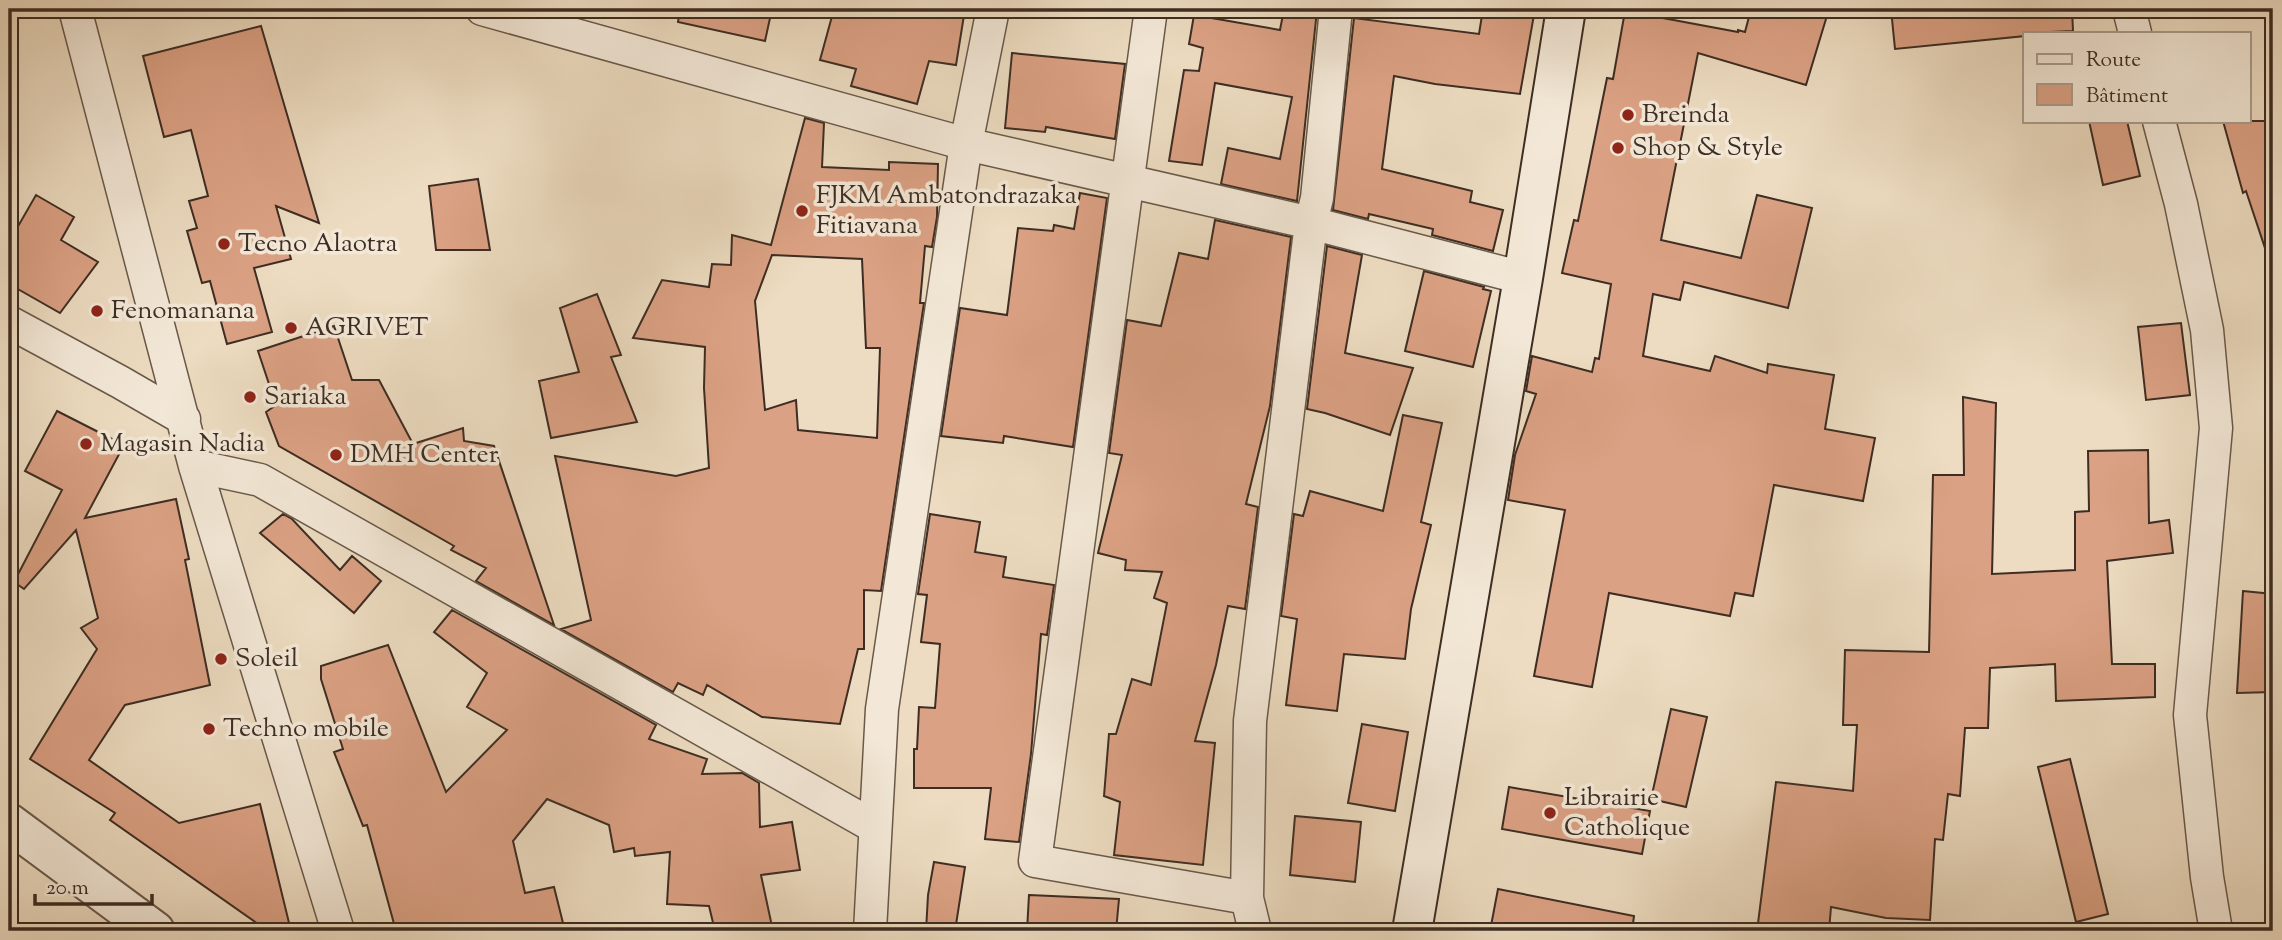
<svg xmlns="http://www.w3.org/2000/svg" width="2282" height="940" font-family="'Sorts Mill Goudy',serif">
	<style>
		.building { fill: #dba184; stroke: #3d2d23; stroke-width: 2; fill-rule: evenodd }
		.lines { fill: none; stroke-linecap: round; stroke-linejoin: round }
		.minor-casing { stroke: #69594a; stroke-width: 35 }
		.tertiary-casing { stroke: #69594a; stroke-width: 42 }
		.secondary-casing { stroke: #3d2d23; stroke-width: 42 }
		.minor { stroke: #f3e8d7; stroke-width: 32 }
		.tertiary { stroke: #f3e8d7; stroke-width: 38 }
		.secondary { stroke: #f3e8d7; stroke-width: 38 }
		.poi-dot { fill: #8f2418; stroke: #f3e8d7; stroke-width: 2.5 }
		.labels { text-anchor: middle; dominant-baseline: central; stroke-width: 7; stroke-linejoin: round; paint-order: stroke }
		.poi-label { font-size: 26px; fill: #3d2d23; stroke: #f3e8d7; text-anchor: start }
	</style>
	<rect width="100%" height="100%" fill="#eddcc1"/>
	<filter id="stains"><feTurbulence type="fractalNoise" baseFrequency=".00286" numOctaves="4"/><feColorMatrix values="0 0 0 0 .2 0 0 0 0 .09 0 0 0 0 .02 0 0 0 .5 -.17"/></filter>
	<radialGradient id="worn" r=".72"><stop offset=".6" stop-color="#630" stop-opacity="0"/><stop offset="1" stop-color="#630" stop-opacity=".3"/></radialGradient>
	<path class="building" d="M680 9H772L765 41 678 22Z
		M834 9H965L956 65 929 61 917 104 851 86 856 69 820 60Z
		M1284 9 1317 10 1297 201 1221 184 1228 148 1280 159 1292 97 1215 83 1202 165 1169 161 1184 70 1199 71 1203 48 1189 44 1194 15 1280 30Z
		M1483 9H1535L1520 94 1435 84 1394 76 1382 169 1472 191 1470 202 1503 210 1493 251 1432 235 1433 229 1369 214 1368 219 1333 210 1354 18 1479 34Z
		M1751 9H1829L1806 85 1698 53 1661 240 1741 258 1757 195 1812 208 1788 308 1684 282 1680 300 1653 294 1643 356 1710 371 1715 356 1767 373 1768 364 1834 375 1825 429 1875 438 1863 501 1774 485 1753 596 1735 593 1730 616 1609 593 1592 687 1534 676 1565 510 1508 500 1515 455 1536 394 1526 391 1532 356 1592 372 1595 358 1599 359 1611 284 1562 273 1574 220 1578 221 1607 78 1613 79 1625 11 1738 32V30L1745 32Z
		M1891 9H2072L2073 31 2025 33V36L1895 49Z
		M261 26 319 223 276 206 291 259 254 268 272 332 227 344 210 281 202 283 187 231 197 228 189 201 208 196 191 130 164 137 143 56Z
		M1012 53 1125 64 1115 139 1046 127 1045 132 1005 128Z
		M805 118 824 123 822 167 889 170V162L938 164 937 217 932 247 925 246 920 303H924L881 591 864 590V649H858L840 724 762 717 707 685 703 695 678 683 673 692 561 629 591 620 555 456 676 476 709 468 704 388 705 347 633 338 662 280 709 287 712 264 731 265 732 235 771 245ZM772 255 862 259 866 348H880L877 438 798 430 796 400 765 410 755 301Z
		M2089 121H2127L2140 176 2103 185Z
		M2223 121H2273V253L2267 254 2246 191 2243 193Z
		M478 179 490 250H436L429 186Z
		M1080 193 1107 198 1073 447 1004 436 1003 443 941 436 960 308 1007 315 1018 228 1053 231 1054 225 1074 229Z
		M36 195 74 217 61 240 98 262 60 313 9 284V242Z
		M1215 220 1291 237 1270 406 1246 504 1258 507 1245 609 1228 606 1216 665 1195 741 1215 743 1203 865 1114 855 1120 802 1104 796 1109 734H1116L1132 679 1151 685 1167 603 1154 598 1162 572 1125 570 1126 560 1098 553 1122 455 1109 453 1127 320 1161 326 1179 253 1208 259Z
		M1327 246 1362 255 1345 353 1413 368 1390 435 1325 413 1307 409Z
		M1424 271 1484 287 1483 289 1491 291 1473 367 1405 351Z
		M597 294 621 355 611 357 637 422 551 438 539 381 579 372 560 308Z
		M2181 323 2190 395 2146 400 2138 327Z
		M334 326 352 380H379L413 444 463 428 464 441 494 446 554 625 476 581 486 568 451 550 454 546 279 446 266 412 276 405 258 351Z
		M1963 397 1996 403 1992 574 2075 570V512L2089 511 2088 451 2148 450 2149 523 2169 520 2173 553 2107 561 2112 664H2155V697L2056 701 2055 664 1990 668 1988 728H1965L1960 796 1948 794 1943 840 1935 839 1930 920 1886 918 1831 907 1829 931H1757L1776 782 1853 791 1857 725H1843L1845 650 1929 652 1933 475H1964Z
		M57 411 124 445 85 518 176 499 189 559 185 560 210 685 125 705 89 760 179 823 260 804 291 931H268L110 820 115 813 30 759 97 649 81 628 98 618 76 530 24 589 14 582 62 490 25 471Z
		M1403 415 1442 423 1421 522 1431 525 1411 609 1405 659 1344 654 1337 711 1286 705 1297 619 1281 616 1294 514 1303 516 1310 491 1383 511Z
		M283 514 292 519 340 570 352 556 381 581 354 613 260 533Z
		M930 514 980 522 975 552 1006 557 1003 577 1054 585 1047 635 1041 634 1031 754 1019 842 985 839 991 788H914V749H917L919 707 935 708 940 644 921 642 927 595 918 594Z
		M2243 591 2273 594V692L2237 693Z
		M452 610 656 725 649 739 707 759 702 774 742 773 759 783 760 827 792 822 800 870 761 875 773 931H715L709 906 667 904 670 852 635 856 634 848 614 852 609 825 547 799 513 841 525 893 554 887 565 931H396L367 825 363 826 334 752 343 749 321 679V666L388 645 446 792 507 730 467 707 487 673 434 632Z
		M1671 709 1707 717 1686 807 1651 799Z
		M1362 724 1408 732 1395 811 1348 803Z
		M2070 759 2108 914 2076 922 2038 767Z
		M1509 787 1650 811 1642 854 1502 829Z
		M1295 816 1361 822 1355 882 1290 875Z
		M934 862 965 867 955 931H926L928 895Z
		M1498 889 1634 916 1632 931H1490Z
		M1029 895 1119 899 1116 931H1027Z"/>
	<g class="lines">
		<defs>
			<path id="minor" d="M75 9 195 466 338 931
				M482 9 966 144 1311 223 1523 278
				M1151 9 1035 861 1247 898
				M2129 9 2135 33
				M2159 121 2181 204 2207 330 2216 428 2190 715 2207 877 2216 931
				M9 322 120 382 184 419
				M195 466 260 480 875 827
				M870 931 882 709 966 144 993 9
				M1255 931 1247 898 1250 721 1311 223 1317 198 1336 9"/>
			<path id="tertiary" d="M9 823 155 931"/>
			<path id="secondary" d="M1412 931 1523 278 1566 9"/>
		</defs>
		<use href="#minor" class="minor-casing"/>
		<use href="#tertiary" class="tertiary-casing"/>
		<use href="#secondary" class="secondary-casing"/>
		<use href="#minor" class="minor"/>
		<use href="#tertiary" class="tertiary"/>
		<use href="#secondary" class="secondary"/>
	</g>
	<g class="poi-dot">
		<circle cx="1628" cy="115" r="7"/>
		<circle cx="1618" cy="148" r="7"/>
		<circle cx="802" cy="211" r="7"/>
		<circle cx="224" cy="244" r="7"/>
		<circle cx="97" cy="311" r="7"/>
		<circle cx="291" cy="328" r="7"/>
		<circle cx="250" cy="397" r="7"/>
		<circle cx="86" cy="444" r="7"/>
		<circle cx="336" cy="455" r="7"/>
		<circle cx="221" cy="659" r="7"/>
		<circle cx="209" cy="729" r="7"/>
		<circle cx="1550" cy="813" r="7"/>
	</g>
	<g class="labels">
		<g class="poi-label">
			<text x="1642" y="115">Breinda</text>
			<text x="1632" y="148">Shop &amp; Style</text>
			<text x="816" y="196">FJKM Ambatondrazaka<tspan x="816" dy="30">Fitiavana</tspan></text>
			<text x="238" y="244">Tecno Alaotra</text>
			<text x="111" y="311">Fenomanana</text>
			<text x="305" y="328">AGRIVET</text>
			<text x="264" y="397">Sariaka</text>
			<text x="100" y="444">Magasin Nadia</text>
			<text x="350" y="455">DMH Center</text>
			<text x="235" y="659">Soleil</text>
			<text x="223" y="729">Techno mobile</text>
			<text x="1564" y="798">Librairie<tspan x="1564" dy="30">Catholique</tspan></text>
		</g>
	</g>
	<rect width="2282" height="940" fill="none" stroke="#eddcc1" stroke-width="35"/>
	<rect x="10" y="10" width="2261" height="919" fill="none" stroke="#3d2d23" stroke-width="3.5"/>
	<rect x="18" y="18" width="2247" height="905" fill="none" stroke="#3d2d23" stroke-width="2"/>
	<rect x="2023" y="32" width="228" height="91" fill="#f3e8d7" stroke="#aa9d8f" stroke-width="2"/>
	<rect x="2037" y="54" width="35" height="10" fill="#f3e8d7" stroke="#aa9d8f" stroke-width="2"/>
	<text x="2086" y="66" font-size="21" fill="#3d2d23">Route</text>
	<rect x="2037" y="84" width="35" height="21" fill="#dba184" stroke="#aa9d8f" stroke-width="2"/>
	<text x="2086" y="102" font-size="21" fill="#3d2d23">Bâtiment</text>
	<path d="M35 894v10h117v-10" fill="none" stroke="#3d2d23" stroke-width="3.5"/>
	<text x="46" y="894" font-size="21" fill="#3d2d23" stroke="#f3e8d7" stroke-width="5" paint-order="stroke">20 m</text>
	<rect width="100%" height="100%" filter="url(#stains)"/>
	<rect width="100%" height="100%" fill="url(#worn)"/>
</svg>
